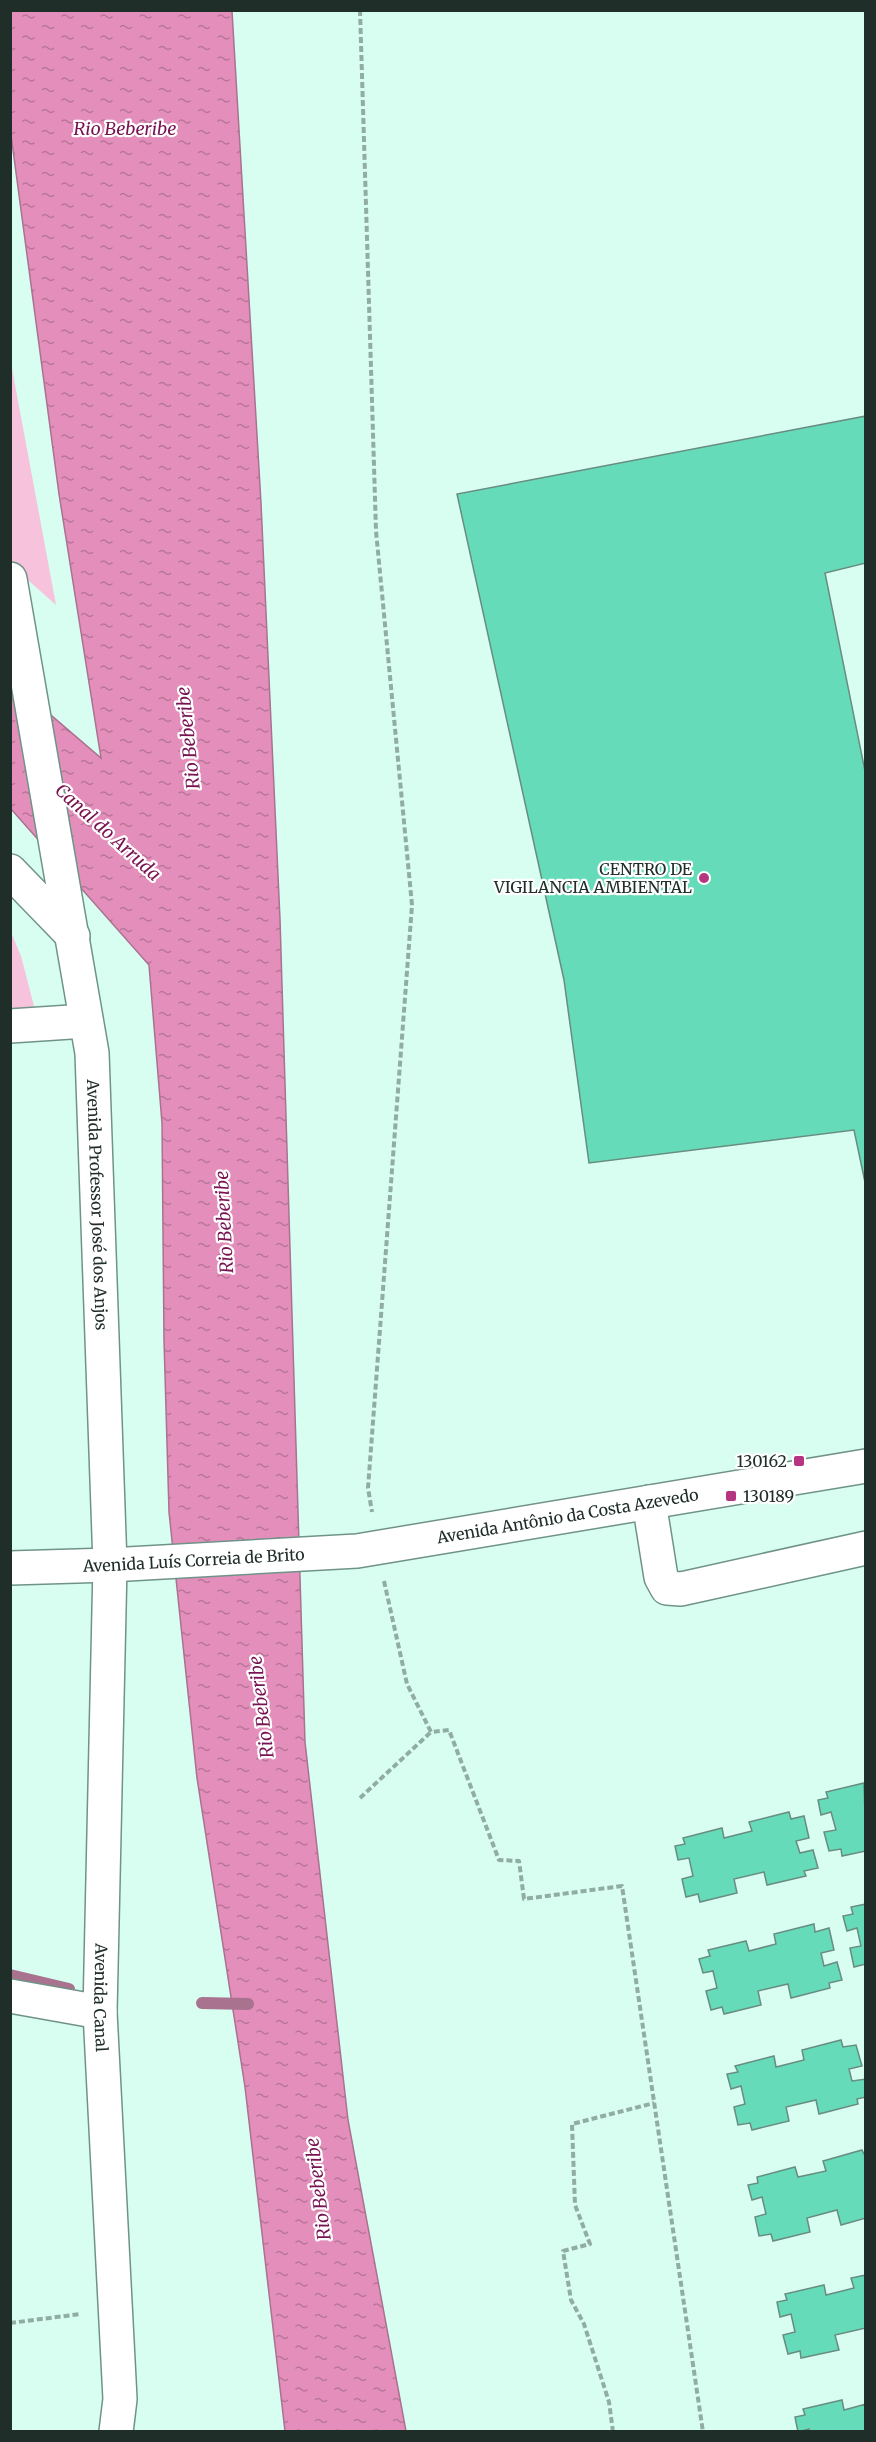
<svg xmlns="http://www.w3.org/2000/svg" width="876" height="2442" font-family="Merriweather,serif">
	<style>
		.green { fill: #f7c2db }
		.water { fill: url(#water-ripples); stroke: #a9728f; stroke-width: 1.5 }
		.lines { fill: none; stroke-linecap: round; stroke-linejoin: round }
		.stream { stroke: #a9728f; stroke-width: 12 }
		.building { fill: #66dbba; stroke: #698c80; stroke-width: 1.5 }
		.minor-casing { stroke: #709388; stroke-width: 36 }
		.major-casing { stroke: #709388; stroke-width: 36 }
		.path { stroke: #91ada3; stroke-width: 4; stroke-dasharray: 6 3; stroke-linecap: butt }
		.minor { stroke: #fff; stroke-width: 33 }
		.major { stroke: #fff; stroke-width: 33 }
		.poi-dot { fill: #b53581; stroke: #fff; stroke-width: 2 }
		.labels { text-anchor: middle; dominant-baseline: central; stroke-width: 4.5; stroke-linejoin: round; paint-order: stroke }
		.poi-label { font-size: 16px; fill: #202e29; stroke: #fff; text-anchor: end }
		.street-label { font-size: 16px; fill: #202e29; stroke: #fff }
		.water-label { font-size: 18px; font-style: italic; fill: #781352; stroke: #fff }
	</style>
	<defs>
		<pattern id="water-ripples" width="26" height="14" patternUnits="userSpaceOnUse" patternTransform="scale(1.5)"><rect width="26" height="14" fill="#e48fbb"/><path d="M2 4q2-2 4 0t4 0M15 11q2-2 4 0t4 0" fill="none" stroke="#b87598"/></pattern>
	</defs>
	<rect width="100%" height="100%" fill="#d8fef1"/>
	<path class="green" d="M11 363 56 605 11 565Z
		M10 930 21 956 36 1014 11 1015Z"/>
	<path class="water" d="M11 11H232L261 503 280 919 305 1742 348 2120 406 2431H285L245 2087 197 1778 169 1512 164 1340 162 1123 149 965 11 809 10 680 101 758 59 494 11 135Z"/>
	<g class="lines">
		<path class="stream" d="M10 1975 69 1989
			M202 2003 248 2004"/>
	</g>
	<path class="building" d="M866 416V563L825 573 866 776V1187L854 1130 589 1163 564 980 457 494Z
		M864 1783 866 1851 842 1856 841 1849 829 1851 824 1832 836 1830 831 1812 821 1815 818 1800 828 1798 826 1792Z
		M789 1812 791 1819 804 1816 809 1838 796 1841 800 1853 813 1850 818 1868 804 1871 806 1876 767 1885 764 1872 734 1879 737 1893 700 1902 698 1894 686 1897 682 1879 693 1876 689 1858 678 1860 675 1846 685 1844 683 1838 722 1828 724 1838 752 1831 749 1822Z
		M866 1904V1964L854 1967 850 1948 861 1946 857 1928 847 1931 843 1916 853 1914 851 1907Z
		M814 1924 815 1932 829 1928 834 1950 821 1953 824 1966 837 1962 842 1980 829 1983 830 1988 791 1998 788 1984 758 1991 761 2005 724 2014 722 2007 711 2010 706 1991 717 1988 713 1971 703 1973 699 1959 710 1956 708 1950 746 1941 749 1951 776 1944 774 1934Z
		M841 2040 843 2047 856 2045 862 2066 849 2069 852 2081 866 2079V2097L857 2099 858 2104 819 2114 816 2100 786 2107 789 2121 752 2130 750 2123 738 2125 734 2107 745 2104 741 2086 731 2089 727 2074 738 2072 735 2066 774 2056 776 2067 804 2060 802 2050Z
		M862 2150 866 2158V2218L841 2225 837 2210 807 2218 810 2232 773 2241 771 2234 759 2236 755 2217 766 2214 762 2197 752 2200 748 2185 758 2183 757 2177 795 2167 798 2177 826 2171 823 2161Z
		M866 2275V2328L835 2335 839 2350 801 2358 800 2351 788 2354 783 2335 795 2332 791 2314 780 2317 777 2302 787 2300 785 2294 824 2285 826 2295 854 2288 851 2278Z
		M842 2400 844 2410 866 2404V2432H809V2429L798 2432 795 2417 805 2415 803 2409Z"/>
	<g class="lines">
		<defs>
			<g id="minor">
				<path id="s1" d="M10 579 92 1053 110 1565 100 2012 120 2399 116 2432"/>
				<path d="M10 871 73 936"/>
				<path d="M10 1026 86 1021"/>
				<path d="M649 1502 661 1577 667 1588 681 1589 866 1548"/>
				<path d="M10 1996 100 2012"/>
			</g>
			<g id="major">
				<path id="s2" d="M10 1568 110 1565 357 1551 866 1466"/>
			</g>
		</defs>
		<use href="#minor" class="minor-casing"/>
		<use href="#major" class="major-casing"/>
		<path class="path" d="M360 10 376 531 412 905 368 1488 372 1512
			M384 1581 407 1684 431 1732 449 1730 499 1860 519 1861 524 1899 622 1886 703 2432
			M360 1798 431 1732
			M10 2323 81 2314
			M613 2432 609 2402 584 2324 571 2300 563 2251 590 2244 575 2205 572 2124 654 2103"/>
		<use href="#minor" class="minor"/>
		<use href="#major" class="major"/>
	</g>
	<g class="poi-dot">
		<circle cx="704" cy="878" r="6"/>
		<rect x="793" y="1455" width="12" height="12" rx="3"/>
		<rect x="725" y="1490" width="12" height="12" rx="3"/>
	</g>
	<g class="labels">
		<g class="poi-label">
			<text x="692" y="869">CENTRO DE<tspan x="692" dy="18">VIGILANCIA AMBIENTAL</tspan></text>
			<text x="787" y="1461">130162</text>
			<text x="743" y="1496" text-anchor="start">130189</text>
		</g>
		<g class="street-label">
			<text stroke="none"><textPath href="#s1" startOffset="633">Avenida Professor José dos Anjos</textPath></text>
			<text stroke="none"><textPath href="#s2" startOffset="561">Avenida Antônio da Costa Azevedo</textPath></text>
			<text stroke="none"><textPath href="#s2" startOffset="184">Avenida Luís Correia de Brito</textPath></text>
			<text stroke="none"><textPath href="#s1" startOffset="1426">Avenida Canal</textPath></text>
		</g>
		<g class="water-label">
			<text x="125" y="128">Rio Beberibe</text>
			<text transform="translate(188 738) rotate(-96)">Rio Beberibe</text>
			<text transform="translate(108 832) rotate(42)">Canal do Arruda</text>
			<text transform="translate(224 1222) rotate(-93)">Rio Beberibe</text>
			<text transform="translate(261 1707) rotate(-97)">Rio Beberibe</text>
			<text transform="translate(318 2189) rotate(-97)">Rio Beberibe</text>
		</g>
	</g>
	<rect width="876" height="2442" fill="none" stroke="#202e29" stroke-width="24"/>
</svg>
